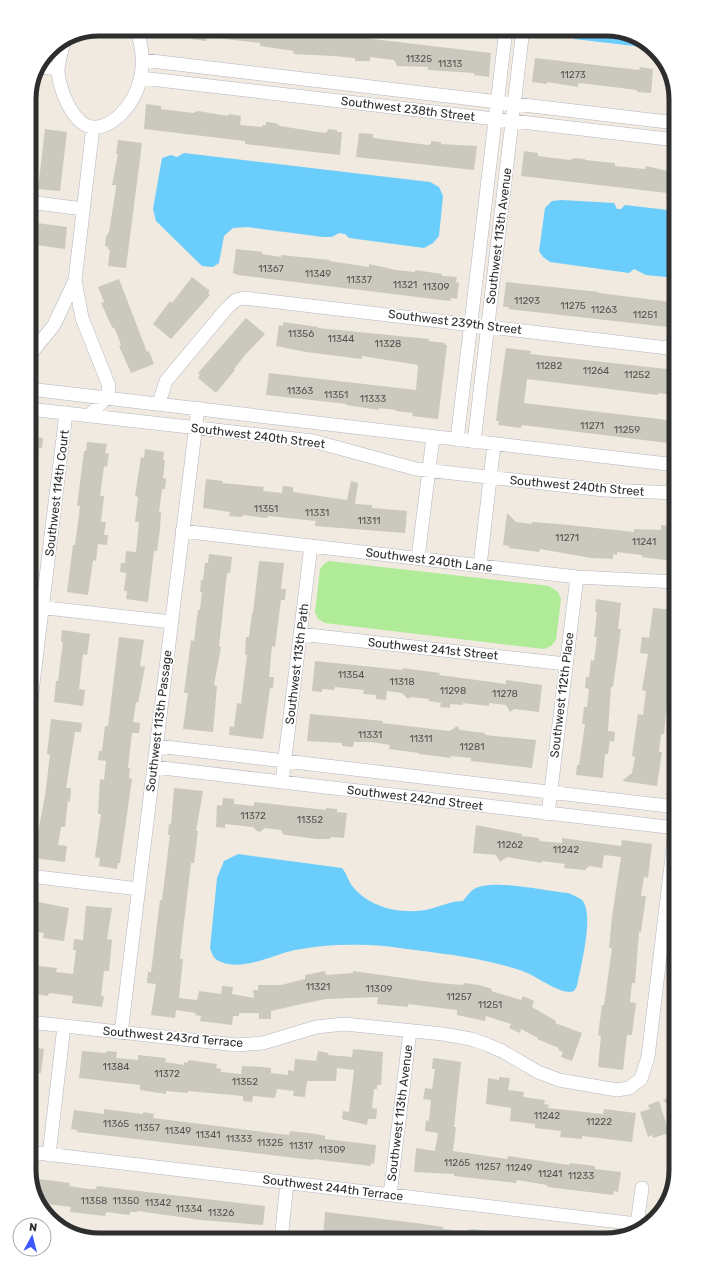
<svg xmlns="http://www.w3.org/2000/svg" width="705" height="1269" font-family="Rubik,sans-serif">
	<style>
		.green { fill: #b0eb97 }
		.water { fill: #6acdfb }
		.building { fill: #cbc8be }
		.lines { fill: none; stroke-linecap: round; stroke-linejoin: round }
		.minor-casing { stroke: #b3b5c2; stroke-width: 14 }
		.minor { stroke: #fff; stroke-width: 13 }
		.labels { text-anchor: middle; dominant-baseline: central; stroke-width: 3.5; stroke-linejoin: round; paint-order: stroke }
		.number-label { font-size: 10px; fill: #555452 }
		.street-label { font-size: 12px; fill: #2e2e2e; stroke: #fff }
		.rim { fill: none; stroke: #2e2e2e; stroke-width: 5 }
	</style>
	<rect width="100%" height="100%" fill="#f0eae0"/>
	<path class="green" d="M329 561 549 586 558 592 561 599 556 640 551 646 544 649 325 623 318 619 315 612 320 569 324 564Z"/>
	<path class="water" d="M565 29C592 29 633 26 651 48L574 39 570 37Z
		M184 153 430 182 439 187 443 196 439 236 433 243 424 248 349 238 345 234 339 233 332 237H323L247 227 233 228 224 236 219 263 213 267 202 266 156 221 153 209 162 158 171 155 177 157Z
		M561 200 614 203 617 209H621L625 205 676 211V278L646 275 634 269 629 273 550 262 543 257 539 251 545 208 552 201Z
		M238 854 342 868C347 874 348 881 353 887 371 909 404 915 430 909 441 906 451 901 463 901 467 896 471 890 476 888 494 879 547 891 568 893 573 895 578 897 582 900 595 914 580 969 577 986L574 991C562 996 538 977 525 972 489 959 453 955 415 950 399 948 383 945 367 945 343 944 319 945 295 950 272 955 244 971 221 962 214 960 212 954 210 948L217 878 224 861Z"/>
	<path class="building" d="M172 29H288L491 53 489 77 474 75V73L428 70V67L397 66 394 60 370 57V61H355V58L333 56 293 54 294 51 260 46V43L207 37 206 41 191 39 192 37 171 35Z
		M535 58 639 70 640 67 653 69 651 93 637 92V90L580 83 578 84V87L547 82V84L532 82Z
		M32 89H39L35 126H29V95Z
		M146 104 161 106V109L193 113 198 111 228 116 229 114 241 116 240 125 262 127 263 125H266V122L276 123 280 126 324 133 327 132 328 129 337 130V132H342L340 155 245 144V141L144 129Z
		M45 129 67 132 60 191 38 189Z
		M359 133 373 134V138L428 145 431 144V141L441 142V144L477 146 474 170 356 157Z
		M118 140 142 143 126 268 108 266 110 250 108 249V247L105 246 106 237 109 232 116 188V185H112L118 154H116Z
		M524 151 538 153V156L570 160 575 158 585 159V160L615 163V166L645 169 646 166 676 173V194L521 176Z
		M29 222 67 227 65 249 29 244Z
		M236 249 262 252V254L281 257V255L330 260 329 261 369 267V264L396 270 415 272V270L442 274V276L457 277 456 282 459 283 457 299 451 298 450 301 238 275 233 273Z
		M192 277 210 291 208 293 210 295 171 339 153 324 170 301 172 303Z
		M119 279 147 352 149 351 154 364 131 373 119 346 121 345 115 329 112 327 101 303 104 302 98 287Z
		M506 282 599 292V293L671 302V303L676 304V328L508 309 509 307H503Z
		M246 318 265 334 246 354 234 369 235 370 216 393 198 378 200 375 198 373Z
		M283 322 318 327V328L429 339V341L445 343V345H447L438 419 412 416 413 413 396 411V410L379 408V410L346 405 347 404 266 395 269 373 416 390 418 365 362 356V359L306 352 276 346 279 325 283 326Z
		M506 348 531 351 530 354 676 370 673 395 658 393V395L527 379 524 403 676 421V444L522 425 521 428 498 425 499 421H496L498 404Z
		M29 436 43 438 42 448H39L35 484 29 483Z
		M87 442 107 444 105 453 109 454 107 467 104 466 100 496H104L101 522H106L104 535H108L107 545 98 544 96 561 93 560 88 595 67 592 73 545H75L79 515 80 506H77L84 451H86Z
		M145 449 164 452 163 460H165L163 478 166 479 165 489H162L159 512H161L160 529 157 551H154L148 602 126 599 127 591H124L126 573 120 572 121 563H125L126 551 136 552 139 522H135L138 497 135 496 141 457 144 458Z
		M206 479 223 481 222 483 264 487 263 491 282 493 283 486 293 487V492L347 500 351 481 358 483 355 504 372 505V508L407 511 405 533 315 526 316 521 268 516 267 518 243 515 242 517 229 516 230 512 203 508Z
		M507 513 516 522 532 524V522L558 524 634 532V529L661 530V525L676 527V559H673V561L642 557V555L617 552V555L613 554V559L591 558 540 549 539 552 509 548V546L503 545Z
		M209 554 232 557 230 573H227L219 646 221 647 214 685 217 686 213 732 183 729 188 693H184L191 640 194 641 198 610H200L202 592H200L201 580H203L205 563H208Z
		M259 561 284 563 281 589H286L285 600H281L275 647 272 646 269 677H274L273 688H270L263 739 229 735 230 726 234 727 237 703 241 704 247 655H245L246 637H249L252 613H253Z
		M596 599 621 603 618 629H621L613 687H611L608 731 615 732 614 742 610 741 608 754H605L603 778 576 775 577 765H579L585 724H582L584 707H587L589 689 585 688 586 677H589L591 660 594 661 597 637H594L597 612H595Z
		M653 608 676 610 673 645 676 646V670L675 682H669L664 734H661L659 752H662L657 786 622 781 632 773 635 757 632 756 638 714 643 715 646 691 642 690 648 654 640 653 642 637 649 638Z
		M62 630 90 634 87 655 83 654 79 689 85 690 83 706 54 702 56 681H58L63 642H61Z
		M119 637 144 640 140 666 145 667 138 703 136 702 133 722 140 723 139 733H132L128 768H130L129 778 132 779 120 863H118L117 869 99 866 100 858 95 857 101 814H98L100 779 104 780 106 761 98 760 99 751H102L105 726H108Z
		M315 661 403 670V668L440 673 439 675 506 684V680L542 685 539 712 514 709 510 712 506 705 489 703V706L463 703V705L450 704V708L440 707 441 703 429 701V699L411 697 408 699 402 693 387 691 386 700 376 699V695L363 694 364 690 335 687 334 690 322 689V692L312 691Z
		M310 714 383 721 382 723 450 731 457 726 460 730 485 733V735L536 740 532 768 471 761V758L451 756V758L419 754V753L389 749 390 745 371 742H354L353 747 342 746V743L307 741Z
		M51 719 82 723 81 732H75L66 788H71L70 802 68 801 65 827H61L58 845 67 846 65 862 33 858 45 796 50 755 47 754Z
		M174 788 203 791 196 831H198L194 863H191L182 939 180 959H183L179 998 197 1000 199 991 221 994 222 986 233 987 232 994 254 998 253 990H258V985H281L305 979V975L325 971 326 975 353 973V971L438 983 463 985 464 983 479 985 492 989 491 991 521 1000 523 996 534 1001 532 1007 556 1021 555 1023 582 1033 572 1061 561 1057 563 1052 558 1050 559 1048 537 1039 538 1038 521 1029 520 1033 509 1028 511 1024 486 1016 485 1021 457 1015V1010L408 1004V1007L377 1004 378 997 326 999 297 1005 271 1011V1019H259V1013H239V1016H233L232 1025 200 1021 201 1016 195 1015 196 1013 176 1010 175 1018 151 1015 156 984 147 983 148 972H151L160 900H162L170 835H168L169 824 171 825Z
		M223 798 234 799V804L254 806V802L326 810V808L337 809V812L347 813 344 838 331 837 330 839H317L287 835H284L281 830 265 828 260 832 257 831 253 827 225 824V828L216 827 217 805 222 806Z
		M476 825 522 834V836L539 838V841L562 843V838L621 846 622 840 652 844 648 878 644 877 641 896H646L641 932H639L635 983H632L630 1002 636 1003 632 1035H627L623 1070 598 1067 601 1036 598 1035 602 1005H604L612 948H609L612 917 621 857 604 855 602 868 589 866 585 870 564 868 565 864 542 861V863L507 857 500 862 496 855 473 853Z
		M33 901 69 908 64 941 43 938 44 933 33 931V929H29V903L32 904Z
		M86 906 112 908 107 939 112 940 109 971H104L101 996H104L102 1007 72 1003 73 996 49 993 48 996 37 994 38 991 29 990V965L57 968 56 972 73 974 76 950H73L74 939 83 940Z
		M33 1047 44 1049 41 1073 29 1072V1050L32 1051Z
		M353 1049 383 1052 381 1085H377V1089H374L372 1108 377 1109 376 1119H368L367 1125 342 1119 343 1111 349 1112 354 1070 337 1068 336 1081H307L305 1097 293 1096 294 1091 277 1089 275 1098 253 1096 252 1102 243 1101V1096L188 1091V1093L166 1091V1094L140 1090V1085L79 1078 82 1051 106 1053 107 1051 117 1052 116 1058 138 1060V1055L166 1058 165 1062 184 1065V1062L188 1063V1060L217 1064 216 1068 221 1069V1072L241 1074 242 1066 262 1067 271 1068V1073L288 1075V1070L294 1071 295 1059 316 1061 318 1051 328 1053V1055L352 1057Z
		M433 1058 461 1062 454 1127H456L453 1151 507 1159 508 1156 569 1165 570 1163 595 1166V1169L621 1172 618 1192 614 1191 613 1195 547 1187V1185L517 1180 516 1183 454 1176V1174L414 1172 416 1148 435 1151 438 1133 425 1131 426 1120 429 1121 431 1100 423 1099 425 1088 432 1089 435 1069H432Z
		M499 1077 510 1078 508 1090 524 1092 523 1097 545 1100 544 1104 549 1105 548 1108 603 1114 604 1109 636 1113 632 1142 582 1136V1139L560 1137 561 1131 535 1128V1124L510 1121 511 1108 486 1104 488 1078 499 1080Z
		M676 1095V1113L663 1100Z
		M659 1101 669 1133 653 1138 652 1135 648 1137 640 1112 650 1109 648 1105Z
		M104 1109 143 1114V1112L154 1114 153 1118 263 1132 289 1135 290 1131 316 1134 325 1136V1139L376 1145 374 1164 371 1163V1166L313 1159V1160L77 1132V1130L71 1129 74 1110 104 1114Z
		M31 1178 70 1183 69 1186 88 1189H96L97 1186 265 1206 263 1225 201 1220 138 1211 137 1212H130V1215L106 1212 105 1216 70 1212 71 1207 40 1203 34 1197Z
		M325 1212 416 1223 443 1227V1229L464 1231 472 1229 512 1234 511 1240H374L349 1237 348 1240 323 1238Z"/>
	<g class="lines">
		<defs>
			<path id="minor" d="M65 39C62 49 59 59 58 69 58 87 73 127 94 127 103 128 112 122 119 116 143 93 148 60 136 29
				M143 60 676 123
				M42 67 58 69
				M141 78 676 140
				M29 202 83 209
				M75 280 82 318 109 386 107 397 89 416
				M29 356 54 325 75 280 93 127
				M29 389 676 465
				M159 403 166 381 227 308 236 300 244 298 676 349
				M29 409 313 441 416 469 604 490 676 493
				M457 440 506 29
				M474 442 523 29
				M182 531 577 577 676 582
				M418 558 433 437
				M480 566 494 444
				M29 606 171 622
				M300 634 566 664
				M29 717 66 413
				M157 746 676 807
				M154 767 676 828
				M282 782 311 546
				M548 814 577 577
				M29 876 139 889
				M29 1022 237 1045 263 1043 316 1027 344 1024 443 1034 471 1039 488 1045 502 1051 538 1072 559 1080 617 1090 629 1088 641 1079 648 1057 676 823
				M121 1033 198 408
				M29 1152 637 1224
				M49 1155 64 1026
				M390 1195 410 1031
				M636 1232 642 1188
				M281 1240 287 1183"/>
		</defs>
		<use href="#minor" class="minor-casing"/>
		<use href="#minor" class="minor"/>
	</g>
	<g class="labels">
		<g class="number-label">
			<text x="419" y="59">11325</text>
			<text x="450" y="64">11313</text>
			<text x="573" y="75">11273</text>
			<text x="271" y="269">11367</text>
			<text x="318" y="274">11349</text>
			<text x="359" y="280">11337</text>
			<text x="405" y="285">11321</text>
			<text x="436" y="287">11309</text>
			<text x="527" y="301">11293</text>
			<text x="573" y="306">11275</text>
			<text x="604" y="310">11263</text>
			<text x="645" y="315">11251</text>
			<text x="301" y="334">11356</text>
			<text x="341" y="339">11344</text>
			<text x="388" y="344">11328</text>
			<text x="549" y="366">11282</text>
			<text x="596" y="371">11264</text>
			<text x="637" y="375">11252</text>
			<text x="300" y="391">11363</text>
			<text x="336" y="395">11351</text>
			<text x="373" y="399">11333</text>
			<text x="592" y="426">11271</text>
			<text x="627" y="430">11259</text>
			<text x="266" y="509">11351</text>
			<text x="317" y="513">11331</text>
			<text x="369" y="521">11311</text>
			<text x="567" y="538">11271</text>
			<text x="644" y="542">11241</text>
			<text x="351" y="675">11354</text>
			<text x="402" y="682">11318</text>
			<text x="453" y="691">11298</text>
			<text x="505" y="694">11278</text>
			<text x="370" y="735">11331</text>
			<text x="421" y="739">11311</text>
			<text x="472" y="747">11281</text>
			<text x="253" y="816">11372</text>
			<text x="310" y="820">11352</text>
			<text x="510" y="845">11262</text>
			<text x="566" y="850">11242</text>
			<text x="318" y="987">11321</text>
			<text x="379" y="989">11309</text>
			<text x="459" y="997">11257</text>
			<text x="490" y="1005">11251</text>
			<text x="116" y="1067">11384</text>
			<text x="167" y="1074">11372</text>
			<text x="245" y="1082">11352</text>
			<text x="547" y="1116">11242</text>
			<text x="599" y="1122">11222</text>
			<text x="116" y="1124">11365</text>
			<text x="147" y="1128">11357</text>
			<text x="178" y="1131">11349</text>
			<text x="208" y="1135">11341</text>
			<text x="239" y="1139">11333</text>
			<text x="270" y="1143">11325</text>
			<text x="301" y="1146">11317</text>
			<text x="332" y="1150">11309</text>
			<text x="457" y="1163">11265</text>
			<text x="488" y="1167">11257</text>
			<text x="519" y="1168">11249</text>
			<text x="550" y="1174">11241</text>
			<text x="581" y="1176">11233</text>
			<text x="94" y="1201">11358</text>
			<text x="126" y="1201">11350</text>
			<text x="158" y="1203">11342</text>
			<text x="189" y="1209">11334</text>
			<text x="221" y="1213">11326</text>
		</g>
		<g class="street-label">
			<text transform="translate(408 109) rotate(7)">Southwest 238th Street</text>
			<text transform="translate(499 236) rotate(-83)">Southwest 113th Avenue</text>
			<text transform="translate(455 322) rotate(7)">Southwest 239th Street</text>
			<text transform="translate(258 436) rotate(7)">Southwest 240th Street</text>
			<text transform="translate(577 486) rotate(5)">Southwest 240th Street</text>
			<text transform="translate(57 493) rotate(-83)">Southwest 114th Court</text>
			<text transform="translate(429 560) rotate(7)">Southwest 240th Lane</text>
			<text transform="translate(433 649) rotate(6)">Southwest 241st Street</text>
			<text transform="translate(297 664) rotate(-83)">Southwest 113th Path</text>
			<text transform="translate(562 695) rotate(-83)">Southwest 112th Place</text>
			<text transform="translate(159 721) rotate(-83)">Southwest 113th Passage</text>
			<text transform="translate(415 798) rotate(7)">Southwest 242nd Street</text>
			<text transform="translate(173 1037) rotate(5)">Southwest 243rd Terrace</text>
			<text transform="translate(400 1113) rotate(-83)">Southwest 113th Avenue</text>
			<text transform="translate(333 1188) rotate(7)">Southwest 244th Terrace</text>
		</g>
	</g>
	<path d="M0 0H705V1269H0ZM99 36H606A63 63 0 0 1 669 99V1170A63 63 0 0 1 606 1233H99A63 63 0 0 1 36 1170V99A63 63 0 0 1 99 36Z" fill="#fff" fill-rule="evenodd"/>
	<path class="rim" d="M99 36H606A63 63 0 0 1 669 99V1170A63 63 0 0 1 606 1233H99A63 63 0 0 1 36 1170V99A63 63 0 0 1 99 36Z"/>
	<g transform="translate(32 1237) rotate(7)"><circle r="19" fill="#ffffff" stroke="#ababab"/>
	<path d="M0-3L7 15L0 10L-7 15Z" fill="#3e58ff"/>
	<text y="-6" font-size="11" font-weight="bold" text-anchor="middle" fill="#2e2e2e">N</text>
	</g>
</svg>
